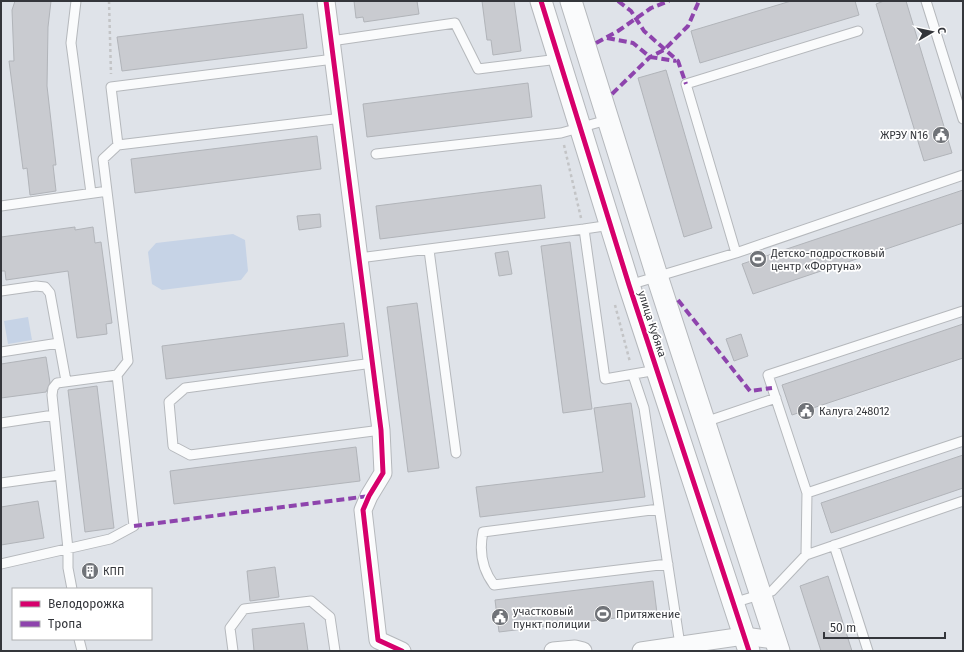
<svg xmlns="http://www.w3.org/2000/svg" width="964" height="652" font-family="'Fira Sans',sans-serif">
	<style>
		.green { fill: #c6d3e6 }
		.building { fill: #c9cbd0; stroke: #b1b4b9 }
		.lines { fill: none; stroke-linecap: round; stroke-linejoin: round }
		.service-casing { stroke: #b5b8bc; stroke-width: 11 }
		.minor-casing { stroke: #b5b8bc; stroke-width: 19 }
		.tertiary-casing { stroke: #b5b8bc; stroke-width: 23 }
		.path { stroke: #c3c4c6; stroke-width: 2.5; stroke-dasharray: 3 3; stroke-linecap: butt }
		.service { stroke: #fafbfc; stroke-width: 9 }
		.minor { stroke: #fafbfc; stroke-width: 17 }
		.tertiary { stroke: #fafbfc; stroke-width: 21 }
		.quiet { stroke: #8e44ad; stroke-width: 4; stroke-dasharray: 8 4; stroke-linecap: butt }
		.cycleway-casing { stroke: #fff; stroke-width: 8 }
		.cycleway { stroke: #d6006c; stroke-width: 5 }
		.labels { text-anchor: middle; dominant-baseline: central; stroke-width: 3.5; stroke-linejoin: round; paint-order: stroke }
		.poi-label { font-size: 11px; fill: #34363b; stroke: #fff; text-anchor: start }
		.street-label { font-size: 11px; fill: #34363b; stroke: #fff }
	</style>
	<rect width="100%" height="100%" fill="#dfe3e9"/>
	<path class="green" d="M233 234 245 240 248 271 241 280 162 290 152 284 148 252 156 243Z
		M28 317 32 340 8 344 4 321Z"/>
	<path class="building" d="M15 1H51L48 27 47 86 56 165H53L56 191 30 195 27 168 23 169 9 61H14L12 10Z
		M354 1H417L419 14 364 22 363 17 356 18Z
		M482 1H514L521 51 493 55 491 40H487Z
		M791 1H855L859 15 700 63 691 31Z
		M884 1H906L952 153 924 161 876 4Z
		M303 14 307 48 122 71 117 37Z
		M666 70 712 228 684 237 638 78Z
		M528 83 532 117 367 137 363 104Z
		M317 136 321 169 135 193 131 159Z
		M541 185 545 218 380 239 376 206Z
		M963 190V223L753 294 742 264Z
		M320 214 321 227 299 230 297 216Z
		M75 227V230L93 227 95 243 101 242 112 323 106 324 107 334 77 338 68 271 6 280 5 271H1V237Z
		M570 242 592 409 563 413 541 246Z
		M508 251 512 274 499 276 495 253Z
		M417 303 439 468 408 472 387 307Z
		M344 323 348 356 166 379 162 346Z
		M963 324V358L792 415 782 385Z
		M741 334 748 356 734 361 726 339Z
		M46 357 50 383 46 392 1 398V364Z
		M97 386 114 528 85 532 68 390Z
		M631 403 645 497 480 517 476 487 603 472 594 408Z
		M356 447 360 481 174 504 170 471Z
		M963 455V488L831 533 821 503Z
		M38 501 44 538 1 545V507Z
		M275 567 279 597 250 601 247 571Z
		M828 576 852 651H821L800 586Z
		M653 581 657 613 499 632 495 600Z
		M304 623 308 651H254L252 629Z"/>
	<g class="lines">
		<defs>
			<path id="service" d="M76 1 71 43 91 193
				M926 1 963 119
				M331 41 455 23 478 69 559 59
				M118 145 111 87 334 59
				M376 154 561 133 607 120
				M1 206 101 192
				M584 229 611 225
				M429 250 456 453
				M736 253 686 84 858 31
				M359 258 584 229 605 379 657 370
				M629 285 736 253 963 175
				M1 291 36 286 45 287 50 293 66 381
				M1 352 59 343
				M373 363 185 388 169 402 173 446 190 455 381 430
				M633 375 644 408 680 645
				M705 422 776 398
				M1 423 54 415
				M1 483 59 475
				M807 493 768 375 963 311
				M659 509 483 532C479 551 482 569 494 585L668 564
				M834 545 868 651
				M806 555 807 493 963 441
				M1 564 110 539 134 526 117 375 128 361 103 159 118 145 342 118
				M72 589 68 568V549L52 395 53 388 57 383 117 375
				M733 603 772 591 806 555 963 501
				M79 639 82 651
				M233 651 230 628 244 609 311 601 330 617 335 651"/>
			<path id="minor" d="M326 1 381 430 383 473 369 496 363 510 378 640 402 651
				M553 651 575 649 583 651
				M641 651 744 636 775 640"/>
			<path id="tertiary" d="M541 1 629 285 749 651
				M571 1 657 276 779 651"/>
		</defs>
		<use href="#service" class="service-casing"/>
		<use href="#minor" class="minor-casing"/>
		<use href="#tertiary" class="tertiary-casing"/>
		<path class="path" d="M109 1 111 74
			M564 145 581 218
			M615 305 630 362"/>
		<use href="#service" class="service"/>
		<use href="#minor" class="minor"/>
		<use href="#tertiary" class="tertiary"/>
		<path class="quiet" d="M618 1 631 11 644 31 678 61 686 84
			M607 38 633 43 650 57 676 61
			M596 43 618 31 651 8 669 1
			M612 94 650 57 664 50 688 26 699 1
			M678 300 750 391 772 388
			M134 526 369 496"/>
		<defs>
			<path id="cycleway" d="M326 1 381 430 383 473 369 496 363 510 378 640 402 651
				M541 1 629 285 749 651"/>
		</defs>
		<use href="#cycleway" class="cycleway-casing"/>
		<use href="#cycleway" class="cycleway"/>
	</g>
	<defs>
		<symbol id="civic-disc" viewBox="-11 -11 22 22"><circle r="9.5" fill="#707378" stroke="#fff"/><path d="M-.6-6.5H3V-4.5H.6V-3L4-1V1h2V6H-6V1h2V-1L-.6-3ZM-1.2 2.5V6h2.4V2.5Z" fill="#fff"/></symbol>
		<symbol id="stadium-disc" viewBox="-11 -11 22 22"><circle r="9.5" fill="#707378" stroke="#fff"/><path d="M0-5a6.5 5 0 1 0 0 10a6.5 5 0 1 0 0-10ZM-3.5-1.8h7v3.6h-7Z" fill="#fff"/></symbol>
		<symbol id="building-disc" viewBox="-11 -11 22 22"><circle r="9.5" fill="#707378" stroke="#fff"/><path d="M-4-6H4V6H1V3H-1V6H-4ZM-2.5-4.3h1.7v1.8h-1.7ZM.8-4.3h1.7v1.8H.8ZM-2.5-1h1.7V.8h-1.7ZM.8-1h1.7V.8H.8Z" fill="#fff"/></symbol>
	</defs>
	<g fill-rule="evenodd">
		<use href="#civic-disc" x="931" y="125" width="20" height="20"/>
		<use href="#stadium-disc" x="748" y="249" width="20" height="20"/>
		<use href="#civic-disc" x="796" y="401" width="20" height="20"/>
		<use href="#building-disc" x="80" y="561" width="20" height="20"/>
		<use href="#stadium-disc" x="593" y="604" width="20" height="20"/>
		<use href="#civic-disc" x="490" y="607" width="20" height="20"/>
	</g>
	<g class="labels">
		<g class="poi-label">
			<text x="928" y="135" text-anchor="end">ЖРЭУ N16</text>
			<text x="771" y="253">Детско-подростковый<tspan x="771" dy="13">центр «Фортуна»</tspan></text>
			<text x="819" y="411">Калуга 248012</text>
			<text x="103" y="571">КПП</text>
			<text x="513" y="611">участковый<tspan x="513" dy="13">пункт полиции</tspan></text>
			<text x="616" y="614">Притяжение</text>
		</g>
		<g class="street-label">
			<text transform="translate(652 324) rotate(72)">улица Кубяка</text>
		</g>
	</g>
	<rect width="964" height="652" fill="none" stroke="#34363b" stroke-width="4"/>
	<rect x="12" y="588" width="140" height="52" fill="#ffffff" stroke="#aeafb1"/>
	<rect x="20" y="601" width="20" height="6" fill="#d6006c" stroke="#aeafb1"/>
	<text x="48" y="608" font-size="12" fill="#34363b">Велодорожка</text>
	<rect x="20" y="621" width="20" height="6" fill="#8e44ad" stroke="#aeafb1"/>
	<text x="48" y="628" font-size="12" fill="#34363b">Тропа</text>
	<g transform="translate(932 32) rotate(81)" stroke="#ffffff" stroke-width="3" paint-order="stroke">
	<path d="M0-3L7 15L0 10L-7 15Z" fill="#34363b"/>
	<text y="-6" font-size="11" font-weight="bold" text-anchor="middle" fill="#34363b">С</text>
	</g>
	<path d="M824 632v6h121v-6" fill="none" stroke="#34363b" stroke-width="2"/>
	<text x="830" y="632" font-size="12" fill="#34363b" stroke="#ffffff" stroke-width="3" paint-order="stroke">50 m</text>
</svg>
